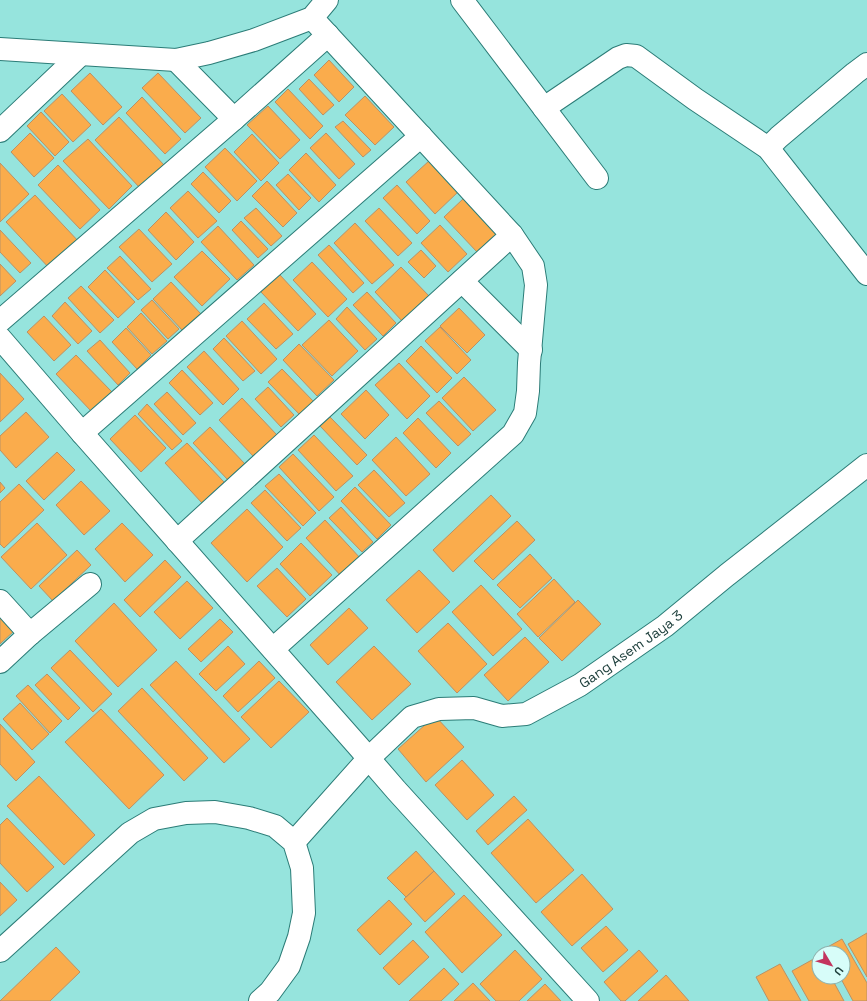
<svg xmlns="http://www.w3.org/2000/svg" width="867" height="1001" font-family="'Space Grotesk',sans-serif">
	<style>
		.building { fill: #faac4c; stroke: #ba9165 }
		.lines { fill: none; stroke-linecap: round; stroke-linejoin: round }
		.street-casing { stroke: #2b7c77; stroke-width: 24 }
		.street { stroke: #fff; stroke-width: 22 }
		.labels { text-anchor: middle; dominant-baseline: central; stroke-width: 3.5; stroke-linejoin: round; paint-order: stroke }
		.street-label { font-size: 14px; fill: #20413e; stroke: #d7fdf9 }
	</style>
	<rect width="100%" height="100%" fill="#96e4dd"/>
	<path class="building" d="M329 60 354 87 339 102 314 75Z
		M90 73 122 107 103 125 71 91Z
		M158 73 201 118 185 133 142 88Z
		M309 79 334 105 323 115 299 89Z
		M288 89 323 126 310 139 275 102Z
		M62 94 91 125 73 142 44 111Z
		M365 96 394 127 375 145 345 115Z
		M142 97 181 139 165 154 126 113Z
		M268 106 300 140 280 159 247 125Z
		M41 112 69 142 55 156 27 126Z
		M119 117 164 165 140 188 95 140Z
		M343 121 371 150 363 157 335 127Z
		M30 133 54 158 34 177 11 152Z
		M326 133 355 164 339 179 310 148Z
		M252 134 279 163 261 181 234 152Z
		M88 139 132 186 109 209 63 161Z
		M225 148 257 181 237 201 205 167Z
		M306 153 336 185 319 202 289 170Z
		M430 160 459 191 435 214 406 182Z
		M0 163 29 194 0 222Z
		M58 165 100 210 80 229 38 185Z
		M203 172 231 201 219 213 191 184Z
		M288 174 311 198 299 210 276 185Z
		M267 181 297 213 283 227 252 196Z
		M397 185 430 221 417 234 383 198Z
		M188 191 217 221 198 238 170 208Z
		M35 195 80 243 51 270 6 222Z
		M464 198 497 233 477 252 444 217Z
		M256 208 282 236 271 246 244 218Z
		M379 208 412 243 398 256 365 221Z
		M166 212 194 242 176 260 148 230Z
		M241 221 268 249 258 258 232 230Z
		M355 223 394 265 372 284 334 243Z
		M440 225 467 254 448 272 421 243Z
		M218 226 254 265 237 280 201 242Z
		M139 229 172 264 152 282 119 247Z
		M0 230 31 263 20 273 0 252Z
		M329 245 364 283 353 293 318 255Z
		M421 250 436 266 424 278 408 262Z
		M202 251 230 279 202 306 174 277Z
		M120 256 151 289 138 300 107 268Z
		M312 262 347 299 328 317 293 280Z
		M0 264 16 281 0 296Z
		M401 267 430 297 403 322 375 292Z
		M105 270 135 302 118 318 88 287Z
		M280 275 316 314 298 331 261 292Z
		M171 282 201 314 183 331 153 299Z
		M81 286 114 320 100 333 68 298Z
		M367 292 396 323 383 336 353 305Z
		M152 300 179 329 168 339 141 310Z
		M65 302 92 331 78 344 52 316Z
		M264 303 293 334 276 349 247 319Z
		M347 307 377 339 365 350 336 319Z
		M459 308 485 335 467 353 440 326Z
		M141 313 167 341 152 354 127 327Z
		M44 316 71 345 54 361 27 332Z
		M329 320 358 351 332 376 302 345Z
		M242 321 277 359 261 374 226 336Z
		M440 327 471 360 457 374 425 341Z
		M126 328 151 355 137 369 112 342Z
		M224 338 255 371 243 381 213 349Z
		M100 340 130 373 118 385 87 351Z
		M299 344 334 380 317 396 283 360Z
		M421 346 452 378 437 393 406 361Z
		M204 351 239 389 223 405 187 367Z
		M76 355 112 392 91 411 56 374Z
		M399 363 430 396 407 419 375 385Z
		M282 369 315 403 301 416 268 382Z
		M182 370 213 403 200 415 169 383Z
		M0 373 24 399 0 422Z
		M464 377 496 410 473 431 442 398Z
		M268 387 294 415 281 427 255 399Z
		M366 390 389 415 365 439 341 414Z
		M167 392 196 423 183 435 154 404Z
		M242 398 277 435 254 457 219 420Z
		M439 401 471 434 458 446 426 413Z
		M147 404 182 441 172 450 138 414Z
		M26 412 49 437 16 468 0 450V436Z
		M135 415 166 448 141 472 110 439Z
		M330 417 367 455 357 465 320 426Z
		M418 418 451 453 436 468 403 433Z
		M210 427 245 464 228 480 193 443Z
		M314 435 353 476 336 491 298 450Z
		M396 437 430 474 406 496 372 460Z
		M187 443 224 482 202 503 165 463Z
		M57 452 75 470 44 500 26 481Z
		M293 454 334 497 319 511 279 467Z
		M374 470 405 503 389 517 358 485Z
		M279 474 316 513 303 526 265 486Z
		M81 481 110 511 84 535 56 505Z
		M0 482 5 488 0 493Z
		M19 484 44 510 4 548 0 544V502Z
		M355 487 391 525 377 539 341 501Z
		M265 490 301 528 287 541 251 503Z
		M491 495 511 516 453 572 433 550Z
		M341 507 373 542 362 552 329 518Z
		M247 509 283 547 247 582 211 543Z
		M325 520 361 559 342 577 306 538Z
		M517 521 535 540 493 580 474 561Z
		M37 523 67 555 31 589 1 557Z
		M122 523 153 555 125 582 95 549Z
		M301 543 332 575 310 596 280 564Z
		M77 550 91 565 53 601 39 586Z
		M530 554 552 578 520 608 497 585Z
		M165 560 181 577 140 617 124 600Z
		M277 568 306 599 287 617 257 586Z
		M419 570 450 602 417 633 386 600Z
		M554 579 575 602 538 637 517 614Z
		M187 581 213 608 180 639 154 612Z
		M481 585 522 629 493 656 452 612Z
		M578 600 601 624 562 661 539 638Z
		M114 603 157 650 118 687 75 641Z
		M349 608 368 628 328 665 310 645Z
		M0 614 15 630 0 644Z
		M220 619 233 632 201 662 188 649Z
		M448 623 487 664 457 693 418 651Z
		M525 637 549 662 508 701 484 675Z
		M228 646 245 664 216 691 199 674Z
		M374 646 411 684 372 720 336 682Z
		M70 650 112 694 93 712 51 668Z
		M176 661 250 739 224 763 150 685Z
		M259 661 275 678 238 712 223 696Z
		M47 674 80 708 68 720 35 685Z
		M279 681 309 712 271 748 241 717Z
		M28 685 62 721 50 733 16 696Z
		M142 688 208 758 184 781 118 711Z
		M20 703 49 734 32 750 3 719Z
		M101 709 164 775 129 809 65 742Z
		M435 716 464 747 426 782 398 749Z
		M0 724 35 762 16 781 0 764Z
		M462 760 494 795 467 820 435 785Z
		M39 776 95 835 64 865 7 806Z
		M514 796 527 810 488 845 476 831Z
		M7 818 54 867 27 892 0 863V825Z
		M528 819 574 870 536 903 491 853Z
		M416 851 434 871 406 897 387 878Z
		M434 871 455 894 425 922 404 899Z
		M582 874 613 909 572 946 541 912Z
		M0 882 17 900 0 916Z
		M464 895 502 935 462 973 425 932Z
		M389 900 412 924 380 955 357 930Z
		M606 926 628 950 603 972 581 948Z
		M867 933V977L848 944Z
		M842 939 867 983V1001H853L840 977H843V953H826L824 949Z
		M413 940 429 957 399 985 383 968Z
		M56 947 80 972 50 1001H0Z
		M515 950 542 979 519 1001H496L480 984Z
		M639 950 658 971 625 1001H621L604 982Z
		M819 956V977H831L844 1001H809L792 971Z
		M780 964 801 1001H769L756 977Z
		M444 968 459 984 441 1001H409Z
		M666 975 689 1001H638Z
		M473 983 490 1001H454Z
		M545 984 561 1001H527Z"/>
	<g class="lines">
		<defs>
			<g id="street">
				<path d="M462 0 597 178"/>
				<path d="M0 49 176 60 209 53 254 40 312 18 327 0"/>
				<path d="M176 60 234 119"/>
				<path d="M544 108 618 58 626 55 636 56 695 99 768 148 867 274"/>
				<path d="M0 131 80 55"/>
				<path d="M768 148 779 137 855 73 867 64"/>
				<path d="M462 281 531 350"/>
				<path d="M0 321 234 119 328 35"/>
				<path d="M0 338 82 433 358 746 396 790 588 1001"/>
				<path d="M82 433 421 136"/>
				<path d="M177 541 512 235"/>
				<path d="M0 601 30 634"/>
				<path d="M273 649 513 434 525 413 528 391 529 363 536 285 533 266 512 235 312 18"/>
				<path d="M0 662 30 634 90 584"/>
				<path id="s1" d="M294 842 369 758 412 717 439 709 474 708 502 716 526 714 580 685 665 626 727 575 867 465"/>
				<path d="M0 951 130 833 154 819 186 813 215 812 249 818 275 826 294 842 302 868 304 913 299 937 289 966 270 992 260 1001"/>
			</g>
		</defs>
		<use href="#street" class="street-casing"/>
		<use href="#street" class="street"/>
	</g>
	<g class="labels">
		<g class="street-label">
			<text stroke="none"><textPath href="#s1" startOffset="412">Gang Asem Jaya 3</textPath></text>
		</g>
	</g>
	<g transform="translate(831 965) rotate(128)"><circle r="19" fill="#d7fdf9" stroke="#8eb2ae"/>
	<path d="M0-3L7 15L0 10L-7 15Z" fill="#c3345e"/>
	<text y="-6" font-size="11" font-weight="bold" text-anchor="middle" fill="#20413e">U</text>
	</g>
</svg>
